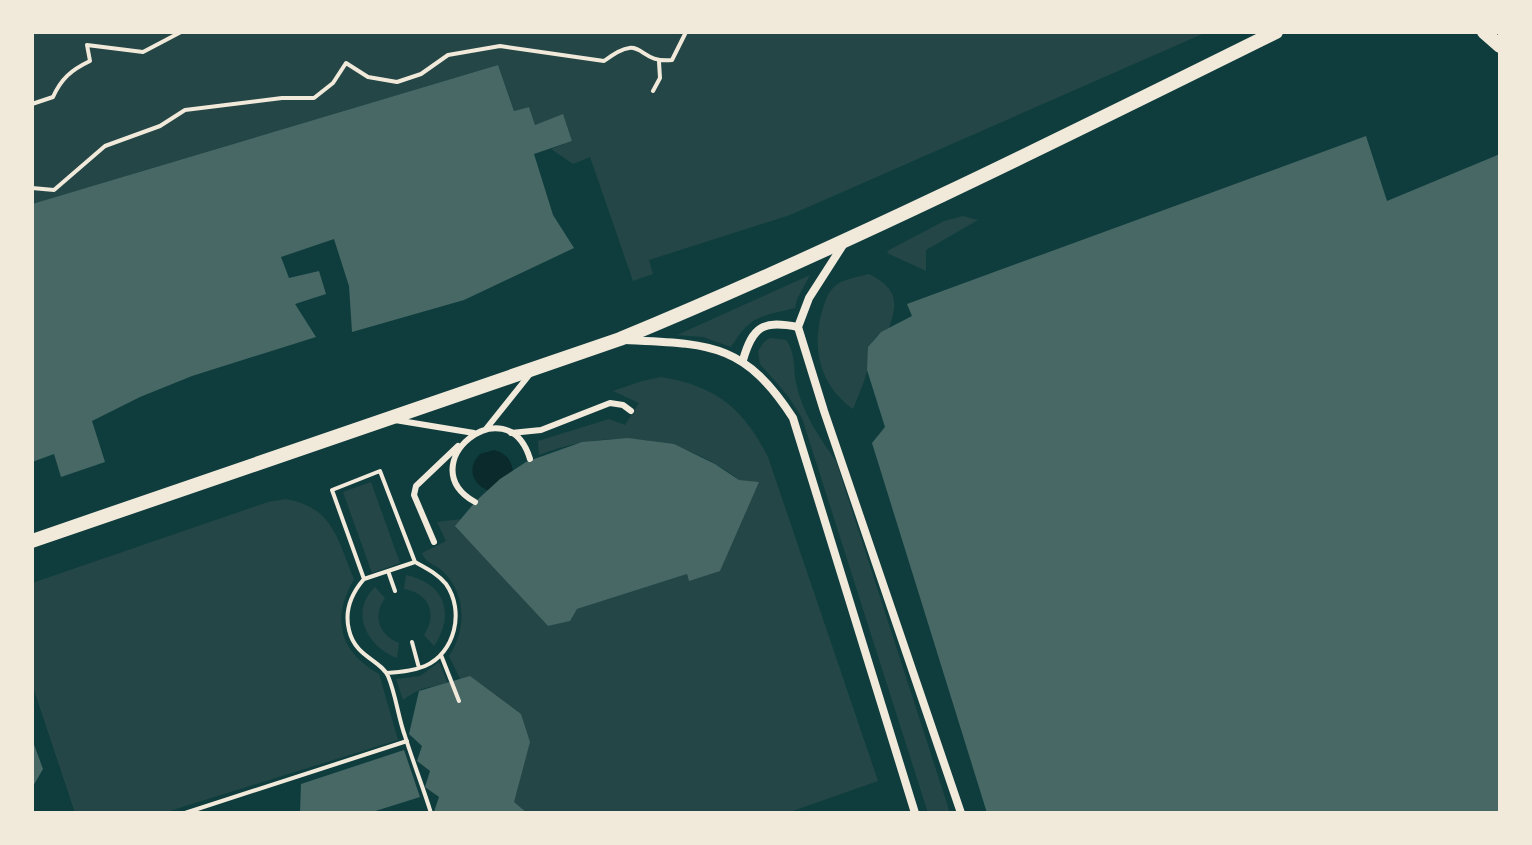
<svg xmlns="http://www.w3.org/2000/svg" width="1532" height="845" viewBox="0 0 1532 845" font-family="'Public Sans',sans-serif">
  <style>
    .green { fill: #244646 }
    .water { fill: #0a2a2b }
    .building { fill: #486865 }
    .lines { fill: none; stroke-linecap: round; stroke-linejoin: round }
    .path { stroke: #f1e9da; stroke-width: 4 }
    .service { stroke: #f1e9da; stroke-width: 6 }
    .minor { stroke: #f1e9da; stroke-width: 8 }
    .tertiary { stroke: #f1e9da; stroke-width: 14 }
  </style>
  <rect width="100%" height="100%" fill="#0f3d3e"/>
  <path class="green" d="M 32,32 L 1207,32 L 790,215 L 649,260 L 653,274 L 633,281 L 590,157 L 573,164 L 551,149 L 572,141 L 563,115 L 535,125 L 529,107 L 514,111 L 498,65 L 32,204 Z
    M 963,216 L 978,220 L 926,250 L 926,271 L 887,253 L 889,250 L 944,221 Z
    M 869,274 C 896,288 899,300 889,328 C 865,340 872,350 867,371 C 864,384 858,396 853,409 C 821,386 812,352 821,315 C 824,305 826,295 834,287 C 842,279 858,277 869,274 Z
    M 810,275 L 797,299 L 795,308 C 761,317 751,314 731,347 L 703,337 L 677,335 Z
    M 770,338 L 786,340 C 796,354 793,367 796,383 C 802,412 819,437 836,461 L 950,813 L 928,813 L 802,418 L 788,396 L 760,364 L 758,351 L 764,342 Z
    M 661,377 C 716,386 743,408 768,457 L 878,781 L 787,813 L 506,813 L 513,788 L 449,656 C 467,630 467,591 440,569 C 432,563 426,563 422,553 L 446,541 L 437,522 L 461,519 L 456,526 L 548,626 L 569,621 L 577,609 L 687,574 L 689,580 L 739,480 C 680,433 607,429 539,455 L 538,441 L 609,419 L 625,425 L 639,403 L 613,391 L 642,381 Z
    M 371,482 L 400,563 L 372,573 L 343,492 Z
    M 286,499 C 334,508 337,539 354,579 C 331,619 339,651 379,674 L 398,740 L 163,813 L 75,813 L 32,684 L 32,583 L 268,502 Z
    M 406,575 C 444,583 456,613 434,646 L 424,635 C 438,614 429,593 404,589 Z
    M 375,587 L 385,598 C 372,616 379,635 399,643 L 397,658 C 367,647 349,612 375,587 Z
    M 439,662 L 449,686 C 430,685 418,689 403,700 L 396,679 L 420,676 Z"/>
  <path class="water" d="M 494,450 C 506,453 513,461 513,474 L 489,491 C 471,484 467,467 480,454 Z"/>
  <path class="building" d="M 498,65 L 514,111 L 529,107 L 535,125 L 563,114 L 572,141 L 534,154 L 553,215 L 574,248 L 464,300 L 352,332 L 349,286 L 334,239 L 281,257 L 289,278 L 319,271 L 326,294 L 295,304 L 316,337 L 192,376 L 140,397 L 92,421 L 105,462 L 61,477 L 54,454 L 32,462 L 32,204 Z
    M 1366,136 L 1387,201 L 1500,154 L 1500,813 L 987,813 L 872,443 L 885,427 L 867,370 L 868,347 L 881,332 L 912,316 L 907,304 Z
    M 628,438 L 674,444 L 715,464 L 739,480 L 759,482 L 720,571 L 689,581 L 687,574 L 577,609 L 570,621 L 548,626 L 455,526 L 476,501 L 500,479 L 526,462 L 582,442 Z
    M 470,676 L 521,714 L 530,742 L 514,802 L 527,813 L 434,812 L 439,797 L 425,787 L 430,771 L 417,761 L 422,746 L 409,734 L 419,691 Z
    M 32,739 L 43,769 L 32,788 Z
    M 404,750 L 420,797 L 369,813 L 300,813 L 301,784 Z"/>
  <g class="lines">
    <path class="path" d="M 653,91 L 660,78 L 659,62
      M 32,104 L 53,97 C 61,79 71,70 90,61 L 87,45 L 143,52 L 181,32
      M 32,188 L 54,190 L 105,146 L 160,126 L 185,110 L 282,98 L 314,98 L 333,83 L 346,63 L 368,77 L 397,82 L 421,74 L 448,55 L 500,46 L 604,61 C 645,30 635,64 672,60 L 686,32
      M 415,562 L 380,471 L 332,490 L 364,579 C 351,594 344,610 349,630 C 355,657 381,660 388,676 C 396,695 398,717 405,736 C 413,762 423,787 431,813
      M 388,571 L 395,591
      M 364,579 L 415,562 C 426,568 438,574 446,584 C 465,611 455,653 425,666 C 413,671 400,672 387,673
      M 412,642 L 419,668
      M 441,655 L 459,701
      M 185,813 L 407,741"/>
    <path class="service" d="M 395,420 L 474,433
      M 486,429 L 530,374
      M 511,433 L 541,430 L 610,403 L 623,405 L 631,411
      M 475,502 C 409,465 507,384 530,459
      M 434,542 L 414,495 L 416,486 L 458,446"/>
    <path class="minor" d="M 843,245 L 809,298 L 798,327 L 824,411 L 961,813
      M 625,340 C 709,344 744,342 793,418 L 915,813
      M 743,360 C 753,326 763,320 798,327"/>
    <path class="tertiary" d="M 1484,32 L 1500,46
      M 32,541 L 620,339 C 843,247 1060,139 1276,32"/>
  </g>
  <rect width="1532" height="845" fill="none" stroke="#f1e9da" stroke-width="68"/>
</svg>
